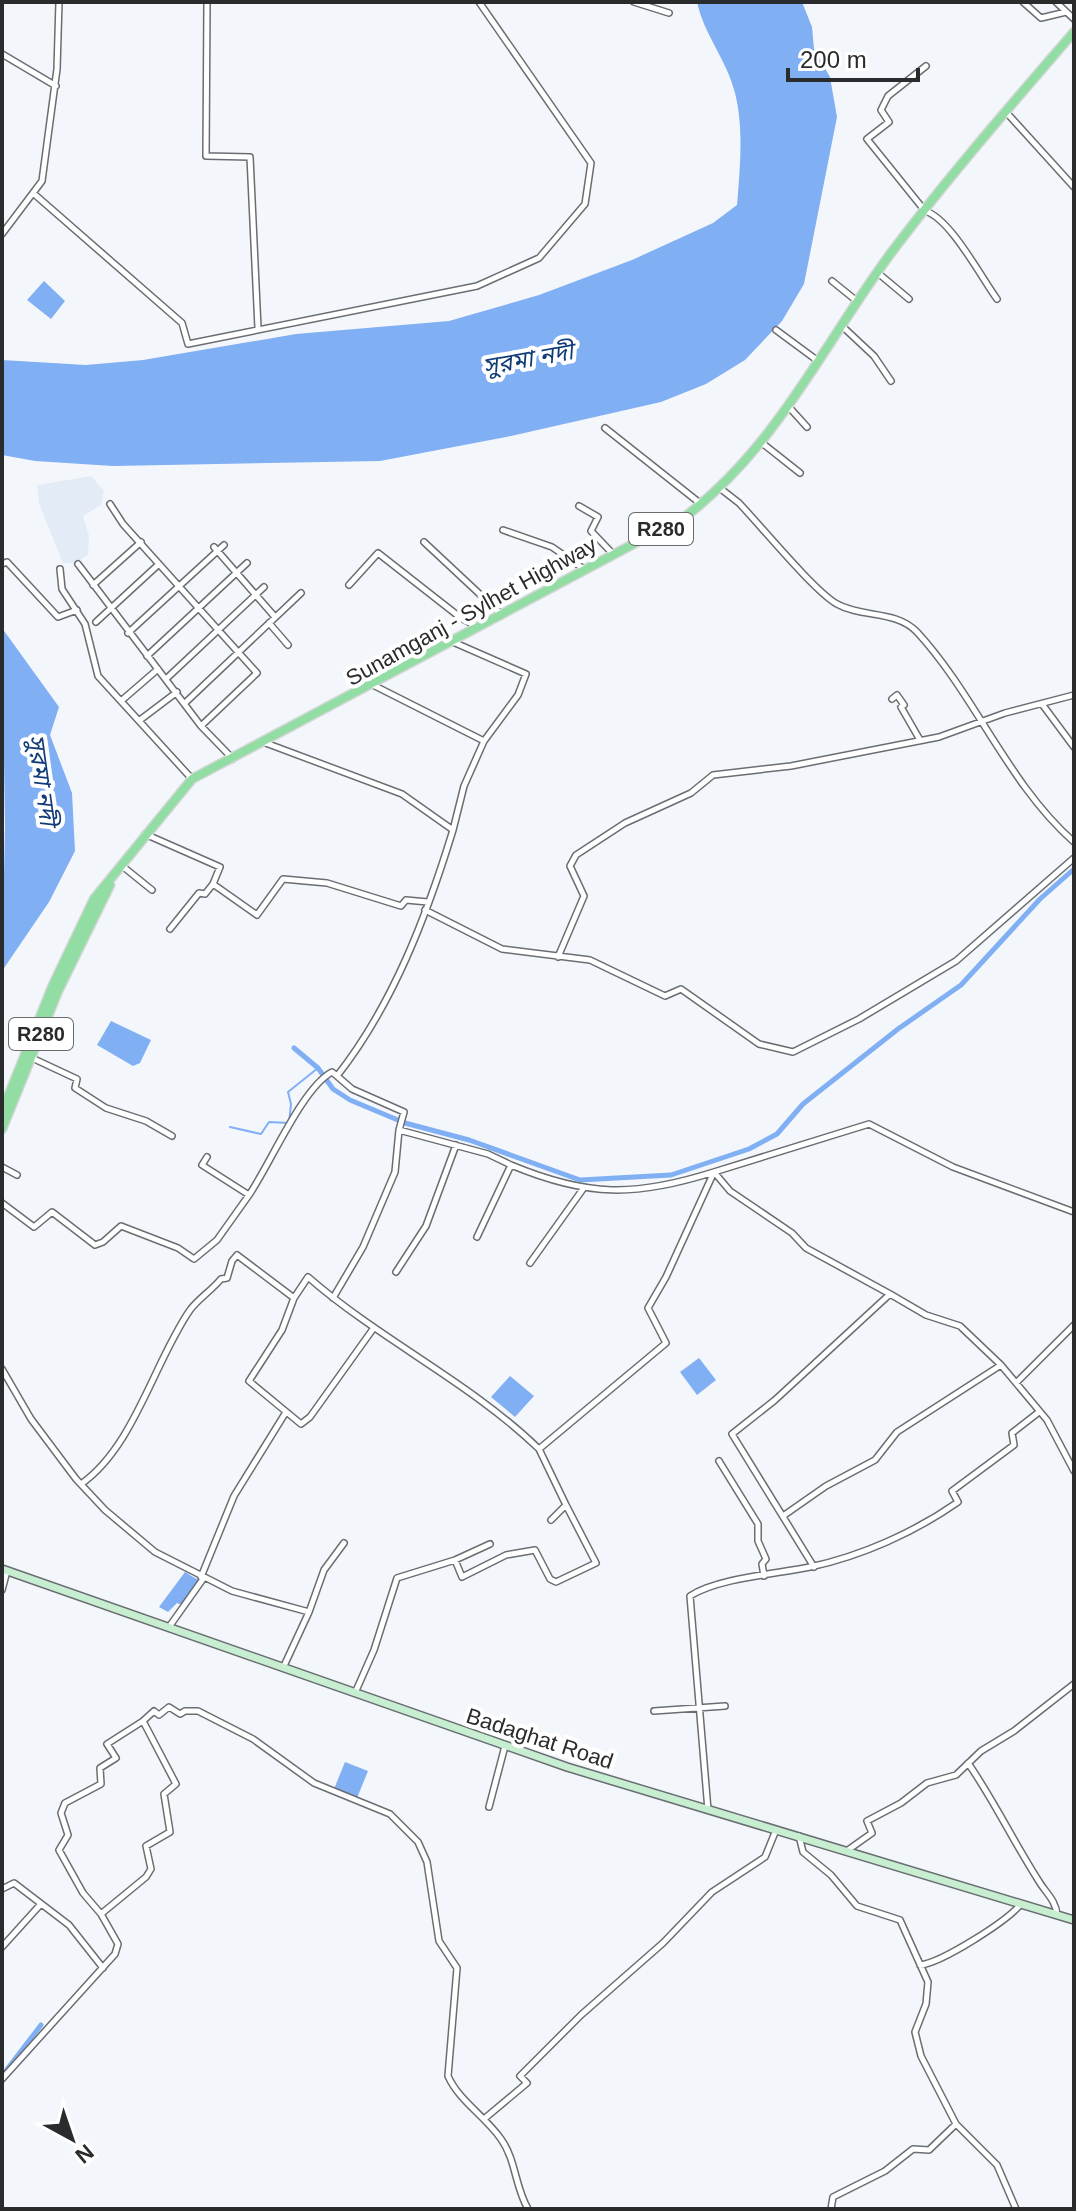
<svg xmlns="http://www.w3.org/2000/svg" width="1076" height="2211" viewBox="0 0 1076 2211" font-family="Arial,'Noto Sans Bengali',sans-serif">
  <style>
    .built { fill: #e3ecf6 }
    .water { fill: #81aff4 }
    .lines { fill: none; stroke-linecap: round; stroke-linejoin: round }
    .stream { stroke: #81aff4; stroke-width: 2 }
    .canal { stroke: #81aff4; stroke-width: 5 }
    .minor-casing { stroke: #6a6d71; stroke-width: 8 }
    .secondary-casing { stroke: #6a6d71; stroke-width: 10 }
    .primary-casing { stroke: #d4d5d5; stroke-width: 11 }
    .minor { stroke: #fff; stroke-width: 5 }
    .secondary { stroke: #c8eed1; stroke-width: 7 }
    .primary { stroke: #91dda3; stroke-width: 8 }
    .labels { text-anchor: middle; stroke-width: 8; stroke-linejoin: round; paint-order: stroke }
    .shield { fill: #fff; stroke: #6a6b6c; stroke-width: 2 }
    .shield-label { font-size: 20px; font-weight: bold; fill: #2a2b2d }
    .street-label { font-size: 22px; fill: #2a2b2d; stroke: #fff }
    .water-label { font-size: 24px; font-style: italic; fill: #103b77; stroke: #fff }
  </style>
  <rect width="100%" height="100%" fill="#f3f7fb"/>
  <path class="built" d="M 91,476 L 104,491 L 101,505 L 83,516 L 89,536 L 88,555 L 76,563 L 63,563 L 39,504 L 37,485 Z"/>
  <path class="water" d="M 697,2 L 802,2 L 812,27 L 814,49 L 830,77 L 837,117 L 804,284 L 782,321 L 745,360 L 706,384 L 661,402 L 511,436 L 380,461 L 113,466 L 35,461 L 2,455 L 2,360 L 86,365 L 143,360 L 296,334 L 449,321 L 539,295 L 632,260 L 713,223 L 737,205 C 740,168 744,129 735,93 C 727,60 704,35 697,2 Z
    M 44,281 L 65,301 L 51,319 L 27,300 Z
    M 2,628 L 59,707 L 50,735 L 72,793 L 75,851 L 49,902 L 2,971 L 5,826 Z
    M 111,1021 L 151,1040 L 140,1063 L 133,1066 L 97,1045 Z
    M 699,1358 L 716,1380 L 697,1395 L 680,1372 Z
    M 510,1376 L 534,1396 L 515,1417 L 491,1397 Z
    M 185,1572 L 200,1581 L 182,1605 L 177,1603 L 168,1612 L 159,1607 Z
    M 345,1762 L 368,1771 L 357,1798 L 334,1789 Z"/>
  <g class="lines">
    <path class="stream" d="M 230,1127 L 261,1134 L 269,1122 L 289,1123 L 291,1104 L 288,1092 L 318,1068"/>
    <path class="canal" d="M 294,1048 L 318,1068 L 333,1089 L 350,1100 L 405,1123 L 469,1140 L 580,1180 L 671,1175 L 749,1149 L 777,1134 L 803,1104 L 898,1029 L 961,985 L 1040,899 L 1074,869
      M 2,2076 L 41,2025"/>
    <g class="minor-casing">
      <path id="minor" d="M 207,2 L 206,156 L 250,157 L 258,328
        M 634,2 L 669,13
        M 1023,2 L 1041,18 L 1066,12
        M 1056,2 L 1074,19
        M 2,54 L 56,86
        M 926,66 L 888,96 L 881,110 L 889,122 L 867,139 L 925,211 C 950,218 981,277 997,299
        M 1006,112 L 1074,187
        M 33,193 L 182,323 L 188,344 L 477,286 L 539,258 L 585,204 L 591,163 L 479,2
        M 2,234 L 42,181 L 57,69 L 59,2
        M 878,273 L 909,299
        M 832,281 L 858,302
        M 842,326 L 874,356 L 891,381
        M 776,330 L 818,361
        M 788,406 L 807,427
        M 605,428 L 701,504
        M 762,443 L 800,473
        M 721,489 L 739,503 C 761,526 814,591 837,604 C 862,618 896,610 917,632 C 976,696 1008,784 1074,842
        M 110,504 L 123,524 L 257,673 L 201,726
        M 579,506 L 598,517 L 591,531 L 613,554
        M 503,530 L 552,547 L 584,569
        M 424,542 L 501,614
        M 214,547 L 275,617
        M 2,564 L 7,562 L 58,617 L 77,610
        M 78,564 L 201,726 L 233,759
        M 60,569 L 62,589 L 85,624 L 98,676 L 192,779
        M 93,585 L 141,542
        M 349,585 L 378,553 L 461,618 L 478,627
        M 96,622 L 159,564
        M 269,623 L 288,645
        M 128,633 L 224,545
        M 453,642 L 526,674 L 518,695 L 484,741
        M 147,656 L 247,563
        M 166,679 L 264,587
        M 373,685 L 484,741 L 464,786 L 453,830
        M 892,699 L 897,695 L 904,705 L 901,707 L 920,740
        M 121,701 L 158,669
        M 185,703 L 301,593
        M 1042,704 L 1074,747
        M 140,720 L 177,692
        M 263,742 L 402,794 L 453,830 C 427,915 393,1005 337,1076 L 352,1089 L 404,1112 L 399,1130 L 488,1154 L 511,1165 L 477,1237
        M 145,834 L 220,867 L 213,884 L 257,915 L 283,879 L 327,883 L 401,906 L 406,900 L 428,902
        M 121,865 L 152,890
        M 425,910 L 502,949 L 590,960 L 665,996 L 681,989 L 759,1044 L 793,1052 L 859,1019 L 956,961 L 1074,858
        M 170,929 L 199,893 L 205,894 L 213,884
        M 558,957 L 584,896 L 570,866 L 576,855 L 625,823 L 691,793 L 713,775 L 791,766 L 939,737 L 1005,713 L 1074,695
        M 32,1058 L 77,1079 L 75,1088 L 106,1108 L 146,1121 L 172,1136
        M 207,1157 L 202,1165 L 249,1195 C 271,1163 302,1088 332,1072 L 337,1076
        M 511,1165 C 588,1197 635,1197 714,1172 L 666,1277 L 648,1308 L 666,1343 L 539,1449 L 566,1505 L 551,1520
        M 2,1167 L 17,1175
        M 2,1203 L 34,1227 L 52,1212 L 95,1245 L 103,1242 L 121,1226 L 178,1248 L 194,1259 L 217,1240 L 249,1195
        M 530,1263 L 583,1189
        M 396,1272 L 426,1226 L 456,1145
        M 890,1294 L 806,1248 L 792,1233 L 730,1191 L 714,1172 L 869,1124 L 953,1167 L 1074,1212
        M 294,1298 L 282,1330 L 249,1381 L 301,1424 L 310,1417 L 373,1329
        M 333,1298 L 363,1247 L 395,1172 L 399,1130
        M 2,1369 L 31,1419 L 76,1479 L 105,1510 L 155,1552 L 232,1591 L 309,1612 L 283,1668
        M 1016,1383 L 1074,1325
        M 719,1461 L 758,1524 L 758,1541 L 766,1559 L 762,1564 L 764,1576
        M 81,1484 C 134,1447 154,1362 190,1310 C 198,1299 211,1291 221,1279 L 227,1278 L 232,1261 L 237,1255 L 294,1298 L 308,1277 C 380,1340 470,1382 539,1449
        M 783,1516 L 826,1486 L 875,1460 L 897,1432 L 1001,1365
        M 455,1560 L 462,1577 L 506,1555 L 535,1550 L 550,1579 L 556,1582 L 596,1563 L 566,1505
        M 814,1567 L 732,1434 L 775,1400 L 890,1294 L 926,1315 L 960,1326 L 1001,1365 L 1047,1420 L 1074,1471
        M 201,1577 L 234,1496 L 286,1412
        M 2,1590 L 7,1571
        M 309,1612 L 324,1570 L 344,1543
        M 169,1627 L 203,1579
        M 355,1693 L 374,1650 L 397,1578 L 455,1560 L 490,1544
        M 654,1711 L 725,1706
        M 143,1721 L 154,1711 L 159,1715 L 169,1707 L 180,1714 L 185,1711 L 198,1711 L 253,1739 L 314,1783 L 390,1814 L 418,1842 L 427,1862 L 439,1941 L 457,1968 L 448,2076 C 459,2101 485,2116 501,2139 C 516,2160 515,2187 528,2209
        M 968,1763 C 995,1802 1014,1843 1040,1883 C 1047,1894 1056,1901 1057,1915
        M 489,1807 L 505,1746
        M 708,1810 L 690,1596 C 718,1578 776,1574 810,1567 C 862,1556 915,1532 958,1502 L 952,1491 L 1014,1445 L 1012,1433 L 1039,1412
        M 799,1836 L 803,1852 L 831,1875 L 857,1906 L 900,1920 L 928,1982 L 926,2004 L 915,2032 L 921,2056 L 956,2124 L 997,2165 L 1016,2209
        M 848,1850 L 872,1833 L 867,1821 L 901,1803 L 927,1783 L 956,1775 L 981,1751 L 1014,1731 L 1074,1684
        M 2,1889 L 14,1883 L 69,1925 L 103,1968
        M 2,1947 L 40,1905
        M 920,1965 C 941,1963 1006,1922 1021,1904
        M 2,2079 L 115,1954 L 118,1944 L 101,1914 L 146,1877 L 151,1869 L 146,1846 L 170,1832 L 164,1794 L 176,1784 L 143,1721 L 107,1744 L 116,1758 L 100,1768 L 101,1784 L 65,1803 L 61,1813 L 68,1835 L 59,1850 L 83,1893 L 101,1914
        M 484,2119 L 527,2083 L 520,2076 L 581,2015 L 663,1943 L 712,1892 L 765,1857 L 776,1830
        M 831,2209 L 833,2197 L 885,2171 L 913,2149 L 929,2150 L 956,2124"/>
    </g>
    <g class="secondary-casing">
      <path id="secondary" d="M 2,1569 L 567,1767 L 1074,1920"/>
    </g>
    <g class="primary-casing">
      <path id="primary" d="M 2,1112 L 53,985 L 94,899 L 192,779 L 686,516 C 778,445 823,345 891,253 C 948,177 1012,104 1074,32
        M 2,1129 L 58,991 L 110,885"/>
    </g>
    <use href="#minor" class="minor"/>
    <use href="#secondary" class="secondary"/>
    <use href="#primary" class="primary"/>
  </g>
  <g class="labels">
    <g class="shield">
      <rect x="629" y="513" width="64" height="32" rx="6"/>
      <rect x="9" y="1018" width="64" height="32" rx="6"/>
    </g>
    <g class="shield-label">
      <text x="661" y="536">R280</text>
      <text x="41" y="1041">R280</text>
    </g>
    <g class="street-label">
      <text transform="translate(471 611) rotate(-29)" y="8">Sunamganj - Sylhet Highway</text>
      <text transform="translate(540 1738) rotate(18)" y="8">Badaghat Road</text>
    </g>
    <g class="water-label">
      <text transform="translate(528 359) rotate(-10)" y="8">সুরমা নদী</text>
      <text transform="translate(42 780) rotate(82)" y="8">সুরমা নদী</text>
    </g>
  </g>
  <rect width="1076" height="2211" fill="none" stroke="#2a2b2d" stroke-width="8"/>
  <g transform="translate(72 2139) rotate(140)" stroke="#ffffff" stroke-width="6" paint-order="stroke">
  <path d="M0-6L14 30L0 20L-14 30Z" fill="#2a2b2d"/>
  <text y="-12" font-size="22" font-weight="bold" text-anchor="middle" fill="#2a2b2d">N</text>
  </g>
  <path d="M788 68v12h130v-12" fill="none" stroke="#2a2b2d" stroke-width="4"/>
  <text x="800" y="68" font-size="24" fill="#2a2b2d" stroke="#ffffff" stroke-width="6" paint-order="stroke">200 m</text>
</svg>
